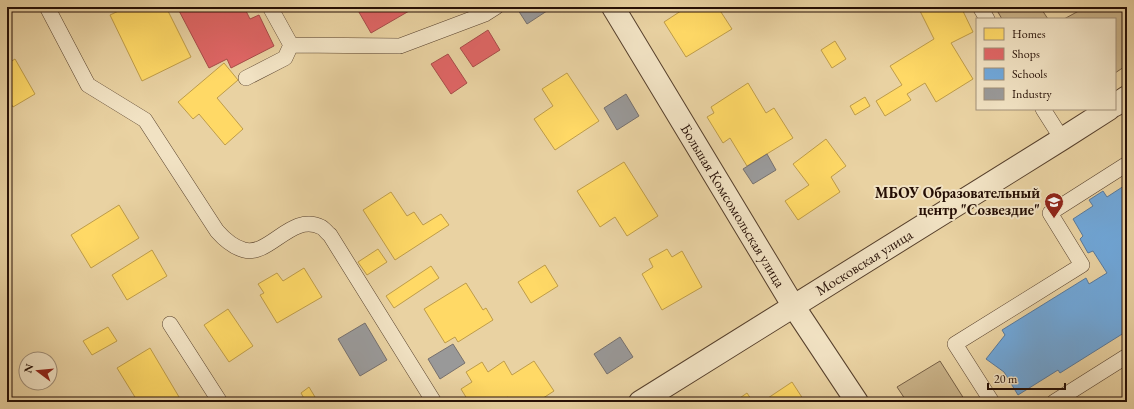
<svg xmlns="http://www.w3.org/2000/svg" width="1134" height="409" viewBox="0 0 1134 409" font-family="'EB Garamond',serif">
  <style>
    .green { fill: #c8b187; stroke: #776046 }
    .homes { fill: #ffd966; stroke: #be9c49 }
    .shops { fill: #e06666; stroke: #a84c49 }
    .schools { fill: #6fa8dc; stroke: #597a9c }
    .industry { fill: #999; stroke: #76706d }
    .lines { fill: none; stroke-linecap: round; stroke-linejoin: round }
    .lane-casing { stroke: #57402c; stroke-width: 16 }
    .street-casing { stroke: #57402c; stroke-width: 24 }
    .lane { stroke: #f1e2c3; stroke-width: 15 }
    .street { stroke: #f1e2c3; stroke-width: 22 }
    .labels { text-anchor: middle; stroke-width: 4; stroke-linejoin: round; paint-order: stroke }
    .poi-label { font-size: 15px; font-weight: bold; fill: #260f05; stroke: #f1e2c3; text-anchor: end }
    .street-label { font-size: 15px; fill: #260f05; stroke: #f1e2c3 }
  </style>
  <rect width="100%" height="100%" fill="#e9d2a2"/>
  <filter id="stains"><feTurbulence type="fractalNoise" baseFrequency=".005" numOctaves="4"/><feColorMatrix values="0 0 0 0 .2 0 0 0 0 .09 0 0 0 0 .02 0 0 0 .5 -.17"/></filter>
  <radialGradient id="worn" r=".72"><stop offset=".6" stop-color="#630" stop-opacity="0"/><stop offset="1" stop-color="#630" stop-opacity=".3"/></radialGradient>
  <path class="green" d="M 995,7 L 1040,7 L 1048,19 L 1002,19 Z
    M 1086,7 L 1127,7 L 1127,65 L 1115,73 L 1115,19 L 1064,19 Z
    M 940,361 L 966,402 L 907,402 L 897,387 Z"/>
  <path class="homes" d="M 127,7 L 166,7 L 191,57 L 142,81 L 110,15 Z
    M 687,7 L 722,7 L 719,9 L 732,29 L 686,57 L 664,22 Z
    M 929,7 L 961,7 L 973,32 L 951,43 L 973,79 L 936,102 L 925,83 L 907,94 L 911,100 L 885,116 L 876,101 L 902,85 L 890,66 L 934,39 L 920,11 Z
    M 835,41 L 846,59 L 832,68 L 821,50 Z
    M 15,59 L 35,94 L 13,107 L 7,97 L 7,64 Z
    M 224,63 L 238,80 L 217,98 L 243,129 L 225,145 L 199,114 L 193,119 L 178,102 Z
    M 567,73 L 599,121 L 555,150 L 534,119 L 553,106 L 542,89 Z
    M 748,83 L 766,113 L 774,108 L 793,138 L 747,166 L 730,138 L 723,143 L 707,117 L 714,113 L 711,107 Z
    M 865,97 L 870,106 L 855,115 L 850,106 Z
    M 826,139 L 846,166 L 831,177 L 840,192 L 798,220 L 785,201 L 809,185 L 793,164 Z
    M 624,162 L 658,216 L 627,236 L 615,217 L 600,227 L 577,191 Z
    M 391,192 L 407,216 L 414,212 L 423,225 L 441,214 L 449,225 L 395,260 L 363,210 Z
    M 119,205 L 139,238 L 91,268 L 71,235 Z
    M 378,249 L 387,262 L 367,275 L 358,262 Z
    M 667,249 L 672,257 L 682,251 L 702,287 L 662,310 L 642,274 L 653,267 L 649,259 Z
    M 152,250 L 167,276 L 127,300 L 112,275 Z
    M 545,265 L 558,286 L 531,303 L 518,282 Z
    M 431,266 L 439,278 L 394,308 L 386,296 Z
    M 304,268 L 322,297 L 277,323 L 260,295 L 264,293 L 258,284 L 277,273 L 283,281 Z
    M 466,283 L 483,310 L 486,308 L 493,320 L 458,342 L 455,337 L 445,343 L 424,309 Z
    M 228,309 L 253,346 L 229,362 L 204,325 Z
    M 108,327 L 117,341 L 92,355 L 83,341 Z
    M 150,348 L 182,402 L 138,402 L 117,368 Z
    M 504,361 L 512,375 L 534,361 L 554,391 L 537,402 L 511,402 L 508,397 L 500,402 L 469,402 L 461,389 L 472,382 L 466,372 L 482,362 L 488,372 Z
    M 792,382 L 805,402 L 762,402 Z
    M 309,387 L 318,402 L 306,402 L 301,393 Z
    M 747,393 L 753,402 L 734,402 Z"/>
  <path class="shops" d="M 177,7 L 244,7 L 250,19 L 259,15 L 274,46 L 231,68 L 227,59 L 209,68 Z
    M 356,7 L 416,7 L 371,33 Z
    M 488,30 L 500,50 L 473,67 L 460,48 Z
    M 448,54 L 467,83 L 451,94 L 431,64 Z"/>
  <path class="schools" d="M 1127,184 L 1127,331 L 1060,373 L 1058,370 L 1018,395 L 1004,372 L 986,359 L 1005,335 L 1002,330 L 1086,278 L 1089,284 L 1107,273 L 1093,251 L 1088,253 L 1080,239 L 1083,236 L 1073,219 L 1093,206 L 1089,200 L 1103,191 L 1107,197 Z"/>
  <path class="industry" d="M 523,7 L 553,7 L 527,24 L 518,10 Z
    M 626,94 L 639,116 L 617,130 L 604,108 Z
    M 767,154 L 776,170 L 753,184 L 743,169 Z
    M 365,323 L 387,360 L 360,376 L 338,339 Z
    M 620,337 L 633,357 L 607,374 L 594,354 Z
    M 453,344 L 465,363 L 440,379 L 428,359 Z"/>
  <g class="lines">
    <g class="lane-casing">
      <path id="lane" d="M 47,7 L 88,85 L 145,120 L 217,231 C 224,239 233,247 244,250 C 269,257 292,212 321,227 C 324,228 327,233 330,235 L 434,402
        M 980,7 L 987,19
        M 291,45 L 400,46 L 485,14 L 496,7
        M 246,78 L 285,58 L 291,45 L 270,7
        M 1043,109 L 1062,139
        M 170,324 L 220,402
        M 992,402 L 955,344 L 1082,265 L 1050,213 L 1127,164
        M 1054,402 L 1127,356"/>
    </g>
    <g class="street-casing">
      <g id="street">
        <path id="s1" d="M 613,7 L 794,307 L 857,402"/>
        <path d="M 1115,105 L 1127,97"/>
        <path id="s2" d="M 640,402 L 1062,139 L 1109,109"/>
      </g>
    </g>
    <use href="#lane" class="lane"/>
    <use href="#street" class="street"/>
  </g>
  <defs>
    <g id="school-pin" transform="scale(1)"><path d="M0 17L-7.5 6A9.5 9.5 0 1 1 7.5 6Z" fill="#8f2418" stroke="#f1e2c3"/><path d="M0-5L7-2L0 1L-7-2ZM-4 1L0 2.5L4 1V4Q0 6-4 4Z" fill="#fff"/></g>
  </defs>
  <g fill-rule="evenodd">
    <use href="#school-pin" x="1054" y="202"/>
  </g>
  <g class="labels">
    <g class="poi-label">
      <text x="1040" y="198">МБОУ Образовательный<tspan x="1040" dy="17">центр "Созвездие"</tspan></text>
    </g>
    <g class="street-label">
      <text dy="5" stroke="none"><textPath href="#s1" startOffset="232">Большая Комсомольская улица</textPath></text>
      <text dy="5" stroke="none"><textPath href="#s2" startOffset="264">Московская улица</textPath></text>
    </g>
  </g>
  <rect width="1134" height="409" fill="none" stroke="#e9d2a2" stroke-width="24"/>
  <rect x="8" y="8" width="1118" height="393" fill="none" stroke="#260f05" stroke-width="2"/>
  <rect x="12" y="12" width="1110" height="385" fill="none" stroke="#260f05"/>
  <rect x="976" y="18" width="140" height="92" fill="#f1e2c3" stroke="#a08e77"/>
  <rect x="984" y="28" width="20" height="12" fill="#ffd966" stroke="#a08e77"/>
  <text x="1012" y="38" font-size="12" fill="#260f05">Homes</text>
  <rect x="984" y="48" width="20" height="12" fill="#e06666" stroke="#a08e77"/>
  <text x="1012" y="58" font-size="12" fill="#260f05">Shops</text>
  <rect x="984" y="68" width="20" height="12" fill="#6fa8dc" stroke="#a08e77"/>
  <text x="1012" y="78" font-size="12" fill="#260f05">Schools</text>
  <rect x="984" y="88" width="20" height="12" fill="#999999" stroke="#a08e77"/>
  <text x="1012" y="98" font-size="12" fill="#260f05">Industry</text>
  <g transform="translate(38 371) rotate(286)"><circle r="19" fill="#f1e2c3" stroke="#a08e77"/>
  <path d="M0-3L7 15L0 10L-7 15Z" fill="#8f2418"/>
  <text y="-6" font-size="11" font-weight="bold" text-anchor="middle" fill="#260f05">N</text>
  </g>
  <path d="M988 383v6h77v-6" fill="none" stroke="#260f05" stroke-width="2"/>
  <text x="994" y="383" font-size="12" fill="#260f05" stroke="#f1e2c3" stroke-width="3" paint-order="stroke">20 m</text>
  <rect width="100%" height="100%" filter="url(#stains)"/>
  <rect width="100%" height="100%" fill="url(#worn)"/>
</svg>
